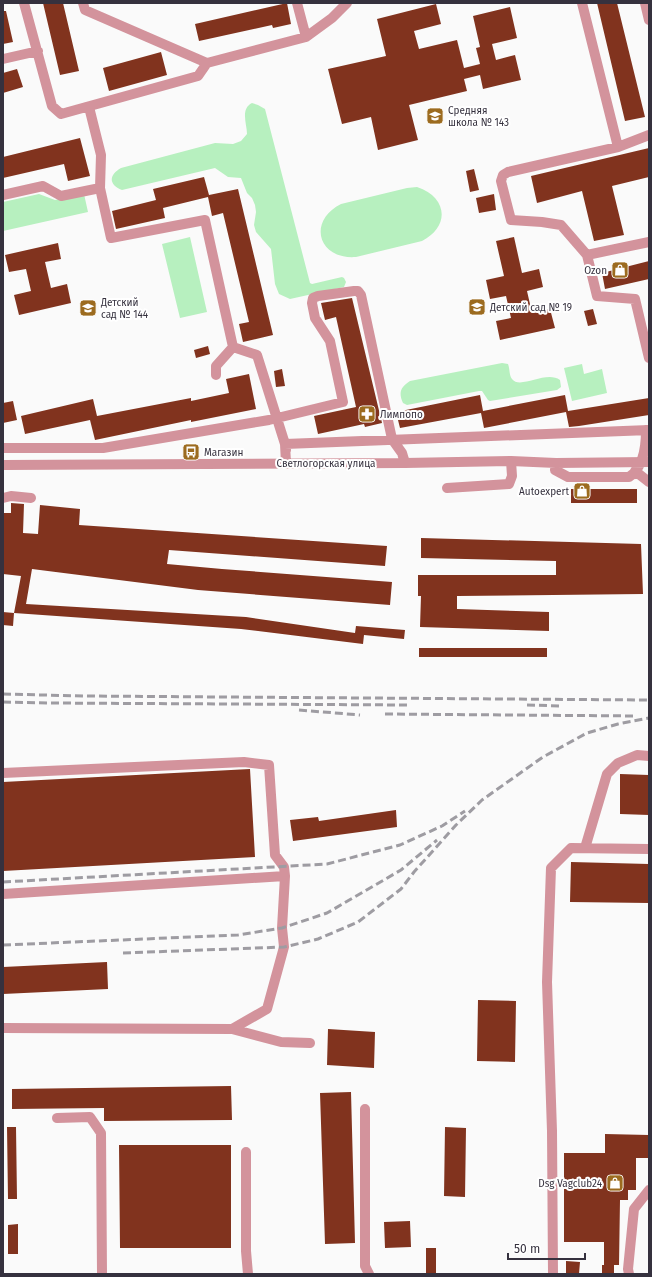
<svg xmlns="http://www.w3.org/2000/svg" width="652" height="1277" viewBox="0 0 652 1277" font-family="'Fira Sans',sans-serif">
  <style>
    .green { fill: #b7f0bf }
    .building { fill: #81331e }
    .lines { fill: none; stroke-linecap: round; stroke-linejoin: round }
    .minor { stroke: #d3939c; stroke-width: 10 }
    .rail { stroke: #9e9ca2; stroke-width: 3; stroke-dasharray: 8 4; stroke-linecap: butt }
    .labels { text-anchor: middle; stroke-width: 4; stroke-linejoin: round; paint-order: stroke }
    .poi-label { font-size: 10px; fill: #35313e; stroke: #fff; text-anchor: start }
    .street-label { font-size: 10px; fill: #35313e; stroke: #fff }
  </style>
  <rect width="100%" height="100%" fill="#fafafa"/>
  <path class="green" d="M 252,103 L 258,105 L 265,109 L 310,283 L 312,284 L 342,277 L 344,278 L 346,282 L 344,287 L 290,299 L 279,294 L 275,284 L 271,249 L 256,232 L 254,225 L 256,212 L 255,205 L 252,198 L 247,193 L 241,178 L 228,177 L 215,168 L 122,190 C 108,184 109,175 121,168 L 215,143 L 233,144 L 241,141 L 247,134 C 247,124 240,109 252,103 Z
    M 417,187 C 448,197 450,227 422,241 L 356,257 C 318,260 307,221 341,204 L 407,188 Z
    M 39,194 L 55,200 L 84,194 L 88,212 L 3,231 L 3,202 Z
    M 190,237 L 207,312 L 180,318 L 162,244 Z
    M 502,363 L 508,364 C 510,369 509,375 512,379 C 520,390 546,370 560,380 L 561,387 L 557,390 L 490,401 L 488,400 L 482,391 L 479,391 L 407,405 L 403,403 C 398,392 401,387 410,381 Z
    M 582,364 L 584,374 L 602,369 L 607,393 L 572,401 L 564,368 Z"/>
  <path class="building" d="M 43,3 L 63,3 L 79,71 L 60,75 Z
    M 287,3 L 291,24 L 273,28 L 272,25 L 199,41 L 195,24 Z
    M 597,3 L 617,3 L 645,117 L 625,121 Z
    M 436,4 L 441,24 L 414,31 L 419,49 L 457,40 L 464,68 L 480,64 L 476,48 L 480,47 L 473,16 L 510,7 L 517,38 L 492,44 L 496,60 L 515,55 L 521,80 L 483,89 L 480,75 L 464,79 L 467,91 L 409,105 L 418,140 L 378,150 L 371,117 L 342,124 L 328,69 L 386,56 L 377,19 Z
    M 3,11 L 6,11 L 13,42 L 3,44 Z
    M 161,52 L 167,75 L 109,91 L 103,68 Z
    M 17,69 L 23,87 L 3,93 L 3,73 Z
    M 80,138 L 90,176 L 68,181 L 64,164 L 3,178 L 3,157 Z
    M 649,148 L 649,177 L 612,186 L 624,235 L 594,241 L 582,191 L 537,203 L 531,176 Z
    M 474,169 L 479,190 L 470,192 L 466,171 Z
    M 204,177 L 209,195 L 238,189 L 273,335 L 243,342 L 239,324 L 249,322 L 223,213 L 212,216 L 208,197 L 163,208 L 165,218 L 116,229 L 112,211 L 156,200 L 153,189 Z
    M 494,194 L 496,210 L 479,213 L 476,198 Z
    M 514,237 L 522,273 L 539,269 L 543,287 L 527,291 L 532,313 L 550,309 L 555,328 L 500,340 L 496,321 L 511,318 L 506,296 L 490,299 L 486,280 L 504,276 L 496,241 Z
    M 58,243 L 61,259 L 45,262 L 51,288 L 67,284 L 71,303 L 19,315 L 14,295 L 31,291 L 26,269 L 9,272 L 5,255 Z
    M 649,261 L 649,279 L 605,289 L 602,273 Z
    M 352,298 L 382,423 L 365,427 L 364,424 L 318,434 L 314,416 L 356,407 L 336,317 L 325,320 L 321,303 Z
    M 593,309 L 597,324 L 588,326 L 584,311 Z
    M 208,346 L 210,354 L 196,358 L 194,350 Z
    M 282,369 L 285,386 L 276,387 L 274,371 Z
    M 249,374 L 256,409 L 191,422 L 191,420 L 95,440 L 90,420 L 25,434 L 21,416 L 93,399 L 97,416 L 191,398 L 191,401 L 229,393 L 226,379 Z
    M 480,395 L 483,411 L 565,395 L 568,411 L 649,398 L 649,415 L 579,426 L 569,427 L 566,412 L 484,428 L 481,413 L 400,428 L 396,412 Z
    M 13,401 L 17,420 L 3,423 L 3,403 Z
    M 571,489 L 637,489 L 637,503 L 571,503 Z
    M 11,503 L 24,504 L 23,533 L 38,534 L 40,505 L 80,509 L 79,525 L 387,546 L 385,566 L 169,550 L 167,564 L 222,569 L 392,582 L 390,605 L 198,590 L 32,569 L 26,604 L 246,617 L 355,633 L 356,626 L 405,630 L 404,639 L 364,635 L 363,644 L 241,629 L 14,613 L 21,576 L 3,574 L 3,513 L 11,513 Z
    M 421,538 L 641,544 L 643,594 L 457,596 L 457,609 L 549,612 L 549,631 L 420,627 L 421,596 L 418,596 L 418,575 L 556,575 L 556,561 L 421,558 Z
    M 3,612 L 14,613 L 13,626 L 3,625 Z
    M 419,648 L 547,648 L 547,657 L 419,657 Z
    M 250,769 L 255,857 L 3,871 L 3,782 Z
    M 620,774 L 649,775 L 649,815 L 620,814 Z
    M 396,810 L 397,827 L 293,841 L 290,820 L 318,817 L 319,821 Z
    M 571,862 L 649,864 L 649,903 L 570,902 Z
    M 107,962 L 108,989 L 3,994 L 3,967 Z
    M 478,1000 L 516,1001 L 515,1062 L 477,1061 Z
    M 328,1029 L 375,1032 L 374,1068 L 327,1065 Z
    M 231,1086 L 232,1120 L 104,1121 L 104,1108 L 12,1109 L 12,1089 Z
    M 351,1092 L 355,1243 L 325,1244 L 320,1093 Z
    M 7,1127 L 16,1127 L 17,1199 L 8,1199 Z
    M 445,1127 L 466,1128 L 465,1197 L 444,1196 Z
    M 605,1134 L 649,1135 L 649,1158 L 636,1158 L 636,1190 L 628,1190 L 628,1200 L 620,1200 L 619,1265 L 614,1265 L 614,1274 L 602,1274 L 602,1265 L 604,1265 L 604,1242 L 564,1242 L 564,1153 L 605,1153 Z
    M 119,1145 L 231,1145 L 231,1248 L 120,1248 Z
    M 410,1221 L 411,1247 L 385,1248 L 384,1222 Z
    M 18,1224 L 18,1254 L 8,1254 L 8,1225 Z
    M 426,1248 L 436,1248 L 436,1274 L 426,1274 Z
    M 566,1261 L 580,1262 L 579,1274 L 566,1274 Z"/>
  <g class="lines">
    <path class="minor" d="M 24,3 L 52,106 L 61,114 L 198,76 L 207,63
      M 83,3 L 85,10 L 207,63 L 306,37 L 332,18 L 347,3
      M 297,3 L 306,37
      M 582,3 L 618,147
      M 645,3 L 649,20
      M 3,59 L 38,51
      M 89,107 L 101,155 L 100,188 L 111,238 L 205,220 L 233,347 L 257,355 L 285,444 L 286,463
      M 3,195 L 43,186 L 61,196 L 100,188
      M 649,242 L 587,255 L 597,296 L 635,299 L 649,358
      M 587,255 L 561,225 L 542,222 L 511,220 L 501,181 L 503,175 L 508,172 L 618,147 L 649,135
      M 216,375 L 216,366 L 233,347
      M 3,448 L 103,448 L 269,420 L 343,402 L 330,341 L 315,318 L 312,303 L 313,298 L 318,296 L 354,291 L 358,291 L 361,295 L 392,439 L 402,453 L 405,463
      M 286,450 L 285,444 L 649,430
      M 556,463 L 555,470 L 568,477 L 629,477 C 643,468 646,446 646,430
      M 3,465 L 405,463 L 511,461 L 556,463 L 649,462
      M 635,471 L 649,482
      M 447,488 L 509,484 L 512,476 L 511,461
      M 3,498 L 11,496 L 31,498
      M 3,773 L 244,762 L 269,765 L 275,855 L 284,867 L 285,876 L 282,928 L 284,947 L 267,1009 L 232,1029 L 281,1042 L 310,1043
      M 585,848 L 607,774 L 618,763 L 637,755 L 649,756
      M 3,894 L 285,876
      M 3,1028 L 232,1029
      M 365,1109 L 365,1266 L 369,1274
      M 57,1118 L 90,1117 L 101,1133 L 102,1274
      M 246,1152 L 246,1251 L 248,1274
      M 553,1274 L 552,1131 L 547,982 L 551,868 L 571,848 L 649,849
      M 629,1274 L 628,1269 L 634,1209 L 649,1190"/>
    <path class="rail" d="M 3,694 L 83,696 L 649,700
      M 3,702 L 52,703 L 409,705
      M 527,705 L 561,706
      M 299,710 L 360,715
      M 385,714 L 637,716
      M 3,882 L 327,864 L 400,845 L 442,826 L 465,811
      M 3,945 L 238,935 L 282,928 L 327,913 L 401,870 L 437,840
      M 123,953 L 284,947 L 318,939 L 358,922 L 401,889 L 414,872 L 456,825 L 482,800 L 543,757 L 587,733 L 618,724 L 649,718"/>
  </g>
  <defs>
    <g id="school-square" transform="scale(0.9)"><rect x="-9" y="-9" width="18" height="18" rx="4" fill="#9c6b1f" stroke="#fff"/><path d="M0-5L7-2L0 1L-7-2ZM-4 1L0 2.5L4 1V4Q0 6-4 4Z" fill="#fff"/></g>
    <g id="shop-square" transform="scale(0.9)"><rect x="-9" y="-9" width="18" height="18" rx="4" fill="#9c6b1f" stroke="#fff"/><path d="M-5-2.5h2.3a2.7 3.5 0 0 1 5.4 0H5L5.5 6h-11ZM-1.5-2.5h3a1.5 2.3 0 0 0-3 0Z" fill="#fff"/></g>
    <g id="pharmacy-square" transform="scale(0.9)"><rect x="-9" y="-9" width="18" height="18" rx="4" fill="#9c6b1f" stroke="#fff"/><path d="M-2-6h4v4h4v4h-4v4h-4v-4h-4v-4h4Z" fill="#fff"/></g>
    <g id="bus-square" transform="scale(0.9)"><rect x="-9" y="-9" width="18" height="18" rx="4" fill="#9c6b1f" stroke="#fff"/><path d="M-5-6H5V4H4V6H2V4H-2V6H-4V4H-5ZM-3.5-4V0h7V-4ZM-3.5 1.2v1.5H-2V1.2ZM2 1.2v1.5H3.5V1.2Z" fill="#fff"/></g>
  </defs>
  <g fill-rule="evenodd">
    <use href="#school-square" x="435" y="116"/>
    <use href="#shop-square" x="620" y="270"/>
    <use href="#school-square" x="477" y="307"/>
    <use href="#school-square" x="88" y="308"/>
    <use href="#pharmacy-square" x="367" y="414"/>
    <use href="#bus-square" x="191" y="452"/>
    <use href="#shop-square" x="582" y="491"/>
    <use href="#shop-square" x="615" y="1183"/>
  </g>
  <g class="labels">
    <g class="poi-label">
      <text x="448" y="114">Средняя<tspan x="448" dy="12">школа № 143</tspan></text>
      <text x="607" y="274" text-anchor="end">Ozon</text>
      <text x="101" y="306">Детский<tspan x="101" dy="12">сад № 144</tspan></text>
      <text x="490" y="311">Детский сад № 19</text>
      <text x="380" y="418">Лимпопо</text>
      <text x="204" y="456">Магазин</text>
      <text x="569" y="495" text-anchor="end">Autoexpert</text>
      <text x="602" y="1187" text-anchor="end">Dsg Vagclub24</text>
    </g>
    <g class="street-label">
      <text x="326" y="467">Светлогорская улица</text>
    </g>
  </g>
  <rect width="652" height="1277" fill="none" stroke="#35313e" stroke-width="8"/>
  <path d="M508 1253v6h77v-6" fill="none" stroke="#35313e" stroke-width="2"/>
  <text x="514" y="1253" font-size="12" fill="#35313e" stroke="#ffffff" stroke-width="3" paint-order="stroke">50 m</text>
</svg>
